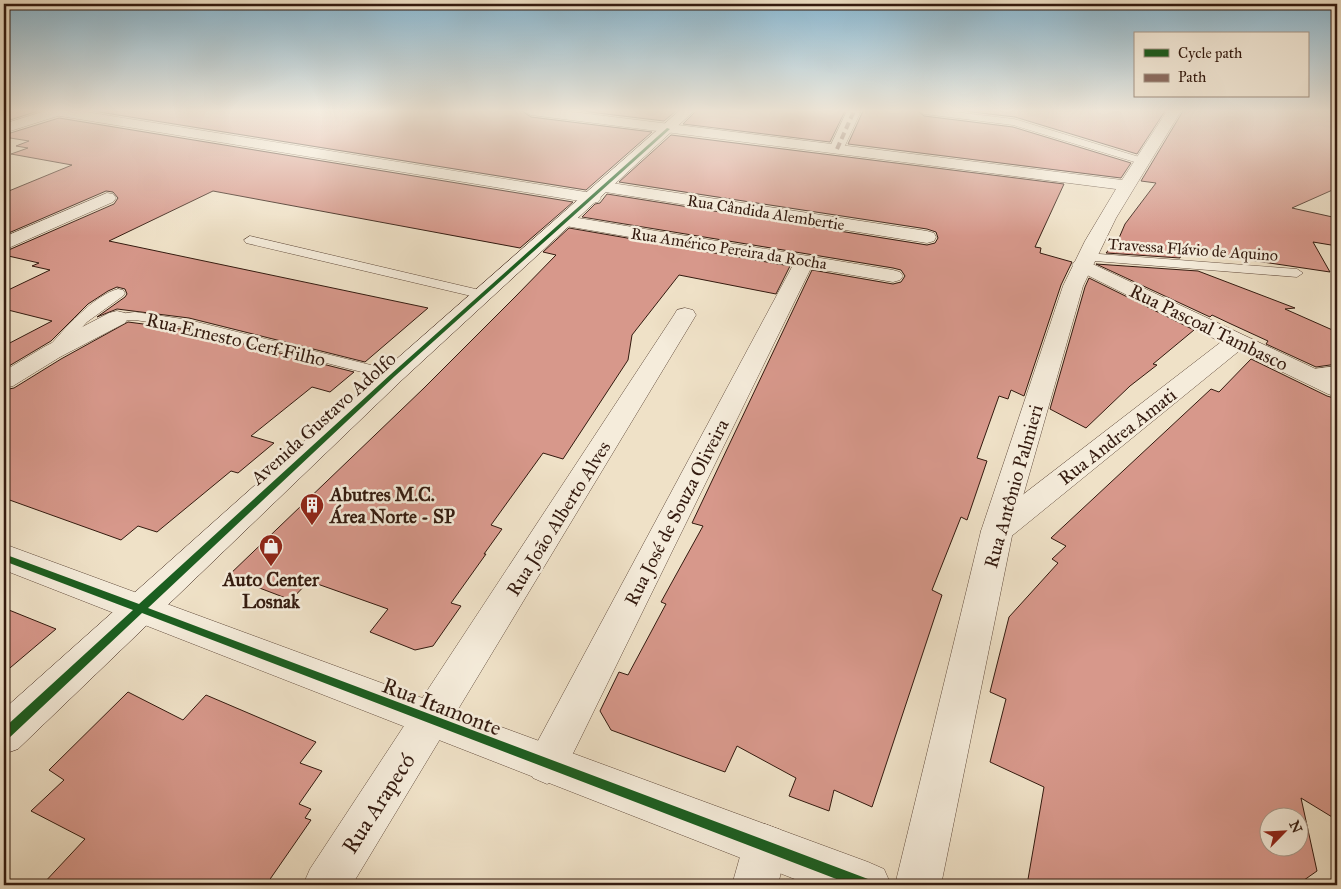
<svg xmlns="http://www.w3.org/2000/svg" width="1341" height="889" viewBox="0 0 1341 889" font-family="'IM FELL Great Primer',serif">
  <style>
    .building { fill: #d7988b; stroke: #331a0f; fill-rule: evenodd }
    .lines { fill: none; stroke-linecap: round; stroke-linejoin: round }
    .service-casing { stroke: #624c3d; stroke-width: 1 }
    .minor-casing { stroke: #624c3d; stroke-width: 1 }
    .tertiary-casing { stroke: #624c3d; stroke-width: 1 }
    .secondary-casing { stroke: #331a0f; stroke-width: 1 }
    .service { fill: #f5ecdb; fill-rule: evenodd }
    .minor { fill: #f5ecdb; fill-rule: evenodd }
    .tertiary { fill: #f5ecdb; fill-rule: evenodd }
    .secondary { fill: #f5ecdb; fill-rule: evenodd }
    .quiet { stroke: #8d6e63; stroke-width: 4; stroke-dasharray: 7 4; stroke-linecap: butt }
    .cycleway-casing { stroke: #f5ecdb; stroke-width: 3 }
    .cycleway { fill: #1b5e20; fill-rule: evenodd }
    .labels { text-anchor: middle; stroke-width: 5; stroke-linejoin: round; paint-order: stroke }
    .far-street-label { font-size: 16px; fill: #331a0f; stroke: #f5ecdb }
    .street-label { font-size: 19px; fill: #331a0f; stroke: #f5ecdb }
    .poi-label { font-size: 19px; font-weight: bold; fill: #331a0f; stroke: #f5ecdb; text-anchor: start }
    .near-street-label { font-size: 22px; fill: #331a0f; stroke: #f5ecdb }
  </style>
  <rect width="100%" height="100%" fill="#efe1c7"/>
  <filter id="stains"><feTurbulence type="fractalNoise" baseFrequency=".004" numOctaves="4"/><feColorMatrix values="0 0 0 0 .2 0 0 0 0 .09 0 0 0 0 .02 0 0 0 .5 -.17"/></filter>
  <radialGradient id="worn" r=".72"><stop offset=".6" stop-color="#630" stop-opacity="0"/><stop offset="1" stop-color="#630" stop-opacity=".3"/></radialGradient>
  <path class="building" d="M 4,111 L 38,111 L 4,122 Z
    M 93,111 L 522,111 L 531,117 L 652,132 L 586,190 Z
    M 581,111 L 676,111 L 664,121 Z
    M 696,111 L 845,111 L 830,142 L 683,124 Z
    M 863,111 L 918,111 L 924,116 L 1013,127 L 1131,163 L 1121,178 L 848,144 Z
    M 963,111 L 1165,111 L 1137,154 L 1015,117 Z
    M 1183,111 L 1337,111 L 1337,121 L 1333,132 L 1337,134 L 1337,188 L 1292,208 L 1337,218 L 1337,246 L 1313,242 L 1330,272 L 1182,250 L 1180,258 L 1106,253 L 1119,238 L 1125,224 L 1156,183 L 1141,181 Z
    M 59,118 L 573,202 L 520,248 L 213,191 L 109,241 L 428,308 L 365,362 L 189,318 L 117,309 L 97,317 L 125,297 L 127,294 L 125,289 L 117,287 L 108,291 L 88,304 L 51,341 L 4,369 L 4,346 L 52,321 L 4,309 L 4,292 L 50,270 L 32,266 L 39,263 L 4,255 L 4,252 L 114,204 L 118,198 L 113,192 L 106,191 L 4,235 L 4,193 L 72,165 L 11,154 L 28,148 L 16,146 L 29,141 L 4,137 L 4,135 Z
    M 671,135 L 1064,184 L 1035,247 L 1041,248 L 1040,253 L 1072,262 L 1061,285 L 1024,396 L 1011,390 L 1008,399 L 999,396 L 977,458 L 987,461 L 967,520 L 961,517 L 932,590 L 942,595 L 872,807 L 834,790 L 829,811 L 789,796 L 796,778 L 737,746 L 725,772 L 611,730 L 600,711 L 619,672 L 628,675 L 666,604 L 661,602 L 703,526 L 692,523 L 812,270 L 893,284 L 901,282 L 905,276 L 901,270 L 893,268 L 582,217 L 595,204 L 600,203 L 607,194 L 927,245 L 935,243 L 938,238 L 936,232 L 927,229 L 619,182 Z
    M 569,228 L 790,266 L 776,294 L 679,275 L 632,335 L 628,360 L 563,459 L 543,453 L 491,525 L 502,529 L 484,554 L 486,554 L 451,603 L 461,606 L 433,646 L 415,650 L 370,632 L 388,609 L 309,581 L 291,600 L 228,576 L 424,388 L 516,296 L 556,255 L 543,252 Z
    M 1096,264 L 1198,271 L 1295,308 L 1285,309 L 1337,332 L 1337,364 L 1316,367 L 1266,344 L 1268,341 L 1231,324 L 1212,315 L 1210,317 Z
    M 1089,278 L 1194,330 L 1153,364 L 1157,365 L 1130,386 L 1086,428 L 1050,409 L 1085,287 Z
    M 128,322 L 189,330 L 354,372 L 330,392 L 312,387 L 251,436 L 274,443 L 238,473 L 231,471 L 157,532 L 138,526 L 121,540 L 4,498 L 4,390 L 14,388 L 61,359 Z
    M 1251,359 L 1327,396 L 1337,399 L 1337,820 L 1301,798 L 1317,871 L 1297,885 L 1027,885 L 1044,787 L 990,762 L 1006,699 L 990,692 L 1009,617 L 1058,563 L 1052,559 L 1066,546 L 1051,538 L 1211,389 L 1219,392 ZM 1268,816 L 1298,816 L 1298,846 L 1268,846 Z
    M 4,608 L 56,629 L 4,673 Z
    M 128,692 L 183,720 L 206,695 L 316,742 L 300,763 L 322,771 L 299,804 L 311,809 L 305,818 L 311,820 L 266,885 L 42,885 L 85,839 L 31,811 L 64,780 L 49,770 Z"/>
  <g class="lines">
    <g class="service-casing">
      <path id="service" d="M 920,111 L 946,111 L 1014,119 L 1146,159 L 1147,161 L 1146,163 L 1138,163 L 1013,125 L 924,114 Z
        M 250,236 L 484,291 L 491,295 L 484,299 L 246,243 L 244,240 Z
        M 1086,253 L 1297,269 L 1303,273 L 1297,277 L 1082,260 L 1080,257 Z
        M 118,289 L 123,290 L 125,293 L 123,296 L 87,322 L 57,355 L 47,355 L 44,352 L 47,349 C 63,330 94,295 118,289 Z
        M 135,312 L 189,320 L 399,372 L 401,375 L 399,378 L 393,380 L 189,328 L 135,320 L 112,321 L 110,318 L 112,315 Z
        M 1337,366 L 1337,376 L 1304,379 L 1298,377 L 1296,374 L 1298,371 Z"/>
    </g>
    <g class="minor-casing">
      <path id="minor" d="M 47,111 L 80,111 L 592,193 L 598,194 L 601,198 L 598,202 L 592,203 L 54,115 Z
        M 847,111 L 861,111 L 842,152 L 832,152 L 829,149 Z
        M 605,182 L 927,231 L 934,233 L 936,237 L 934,241 L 927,243 L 599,191 L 597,187 L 599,183 Z
        M 107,193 L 113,194 L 116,198 L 113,202 L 4,250 L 4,237 Z
        M 566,216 L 893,270 L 900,272 L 903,276 L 900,280 L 893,282 L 811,268 L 561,778 L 547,784 L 533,778 L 527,764 L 533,750 L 793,265 L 560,225 L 557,221 L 560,217 Z
        M 1082,259 L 1337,379 L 1337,397 L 1328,394 L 1239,351 L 1008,539 L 997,543 L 986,539 L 981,531 L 986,523 L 1221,342 L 1075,269 L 1072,265 L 1075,261 Z
        M 685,308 L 693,310 L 696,315 L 352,885 L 303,885 L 310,869 L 674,315 L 677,310 Z
        M 117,311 L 125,313 L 128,318 L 125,323 L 60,357 L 13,386 L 4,388 L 4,371 L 44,347 L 109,313 Z
        M 765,824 L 781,830 L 787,846 L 778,885 L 732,885 L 743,846 L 749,830 Z"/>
    </g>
    <g class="tertiary-casing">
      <path id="tertiary" d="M 45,111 L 66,111 L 64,114 L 4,133 L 4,124 Z
        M 524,111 L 565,111 L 1122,180 L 1167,111 L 1181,111 L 1116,218 L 1083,286 L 1013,531 L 941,885 L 895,885 L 981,531 L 1063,286 L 1085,241 L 1116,189 L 531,115 Z
        M 4,544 L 868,862 L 884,869 L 891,885 L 810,885 L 4,570 Z"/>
    </g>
    <g class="secondary-casing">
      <path id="secondary" d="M 679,111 L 694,111 L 402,380 L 18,749 L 4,754 L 4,709 L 384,370 Z"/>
    </g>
    <use href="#service" class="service"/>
    <use href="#minor" class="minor"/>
    <use href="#tertiary" class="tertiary"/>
    <use href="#secondary" class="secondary"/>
    <path class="quiet" d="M 837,149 L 854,111"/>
    <g class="cycleway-casing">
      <path id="cycleway" d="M 667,128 L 670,129 L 395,376 L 148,608 L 868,879 L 872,881 L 874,885 L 852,885 L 142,613 L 8,739 L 4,740 L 4,728 L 133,610 L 4,561 L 4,554 L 139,604 L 391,374 Z"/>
    </g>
    <use href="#cycleway" class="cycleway"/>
  </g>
  <linearGradient id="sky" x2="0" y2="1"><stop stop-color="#89b8d2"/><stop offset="0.47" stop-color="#f8f2e6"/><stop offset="1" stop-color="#f8f2e6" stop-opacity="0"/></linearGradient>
  <rect width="1341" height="236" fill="url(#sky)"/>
  <defs>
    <g id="building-pin" transform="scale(1.25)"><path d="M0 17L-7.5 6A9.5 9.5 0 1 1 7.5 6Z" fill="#8f2418" stroke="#f5ecdb"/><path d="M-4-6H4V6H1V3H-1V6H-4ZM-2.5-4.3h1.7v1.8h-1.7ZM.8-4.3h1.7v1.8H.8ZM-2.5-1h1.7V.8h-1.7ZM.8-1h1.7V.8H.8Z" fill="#fff"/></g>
    <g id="shop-pin" transform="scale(1.25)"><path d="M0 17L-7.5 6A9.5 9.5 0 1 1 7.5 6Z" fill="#8f2418" stroke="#f5ecdb"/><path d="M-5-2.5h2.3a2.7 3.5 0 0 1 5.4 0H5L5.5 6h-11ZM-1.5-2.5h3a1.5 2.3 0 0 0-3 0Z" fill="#fff"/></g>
  </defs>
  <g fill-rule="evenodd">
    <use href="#building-pin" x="312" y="505"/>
    <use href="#shop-pin" x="271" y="546"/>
  </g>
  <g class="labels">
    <g class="far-street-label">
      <text transform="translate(766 212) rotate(9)" y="6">Rua Cândida Alembertie</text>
      <text transform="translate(729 248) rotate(9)" y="6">Rua Américo Pereira da Rocha</text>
      <text transform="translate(1193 249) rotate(4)" y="6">Travessa Flávio de Aquino</text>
    </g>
    <g class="street-label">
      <text transform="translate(1209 327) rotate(26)" y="7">Rua Pascoal Tambasco</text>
      <text transform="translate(236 339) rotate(13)" y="7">Rua Ernesto Cerf Filho</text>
      <text transform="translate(323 418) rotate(-42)" y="7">Avenida Gustavo Adolfo</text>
      <text transform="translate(1117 436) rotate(-38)" y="7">Rua Andrea Amati</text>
      <text transform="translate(1013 486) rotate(-74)" y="7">Rua Antônio Palmieri</text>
      <text transform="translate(676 512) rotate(-63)" y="7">Rua José de Souza Oliveira</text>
      <text transform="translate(558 518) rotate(-58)" y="7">Rua João Alberto Alves</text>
    </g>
    <g class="poi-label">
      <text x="330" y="501">Abutres M.C.<tspan x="330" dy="22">Área Norte - SP</tspan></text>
      <text x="271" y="586" text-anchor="middle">Auto Center<tspan x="271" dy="22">Losnak</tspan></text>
    </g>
    <g class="near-street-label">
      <text transform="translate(442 706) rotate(21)" y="8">Rua Itamonte</text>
      <text transform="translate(378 803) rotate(-57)" y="8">Rua Arapecó</text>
    </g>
  </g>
  <rect width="1341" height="889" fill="none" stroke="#efe1c7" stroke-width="20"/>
  <rect x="5" y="5" width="1331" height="879" fill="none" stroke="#331a0f" stroke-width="2.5"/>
  <rect x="10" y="10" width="1321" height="869" fill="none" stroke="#331a0f"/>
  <rect x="1134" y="32" width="175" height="65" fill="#f5ecdb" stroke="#a79889"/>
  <rect x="1144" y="49" width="25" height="8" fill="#1b5e20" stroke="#a79889"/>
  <text x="1178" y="58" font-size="15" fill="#331a0f">Cycle path</text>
  <rect x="1144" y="74" width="25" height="8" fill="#8d6e63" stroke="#a79889"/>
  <text x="1178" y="82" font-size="15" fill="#331a0f">Path</text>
  <g transform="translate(1284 832) rotate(66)"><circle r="24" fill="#f5ecdb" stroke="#a79889"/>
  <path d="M0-4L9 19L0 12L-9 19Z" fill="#8f2418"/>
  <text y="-8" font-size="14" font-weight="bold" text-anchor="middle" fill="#331a0f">N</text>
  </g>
  <rect width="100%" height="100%" filter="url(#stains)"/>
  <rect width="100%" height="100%" fill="url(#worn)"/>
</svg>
